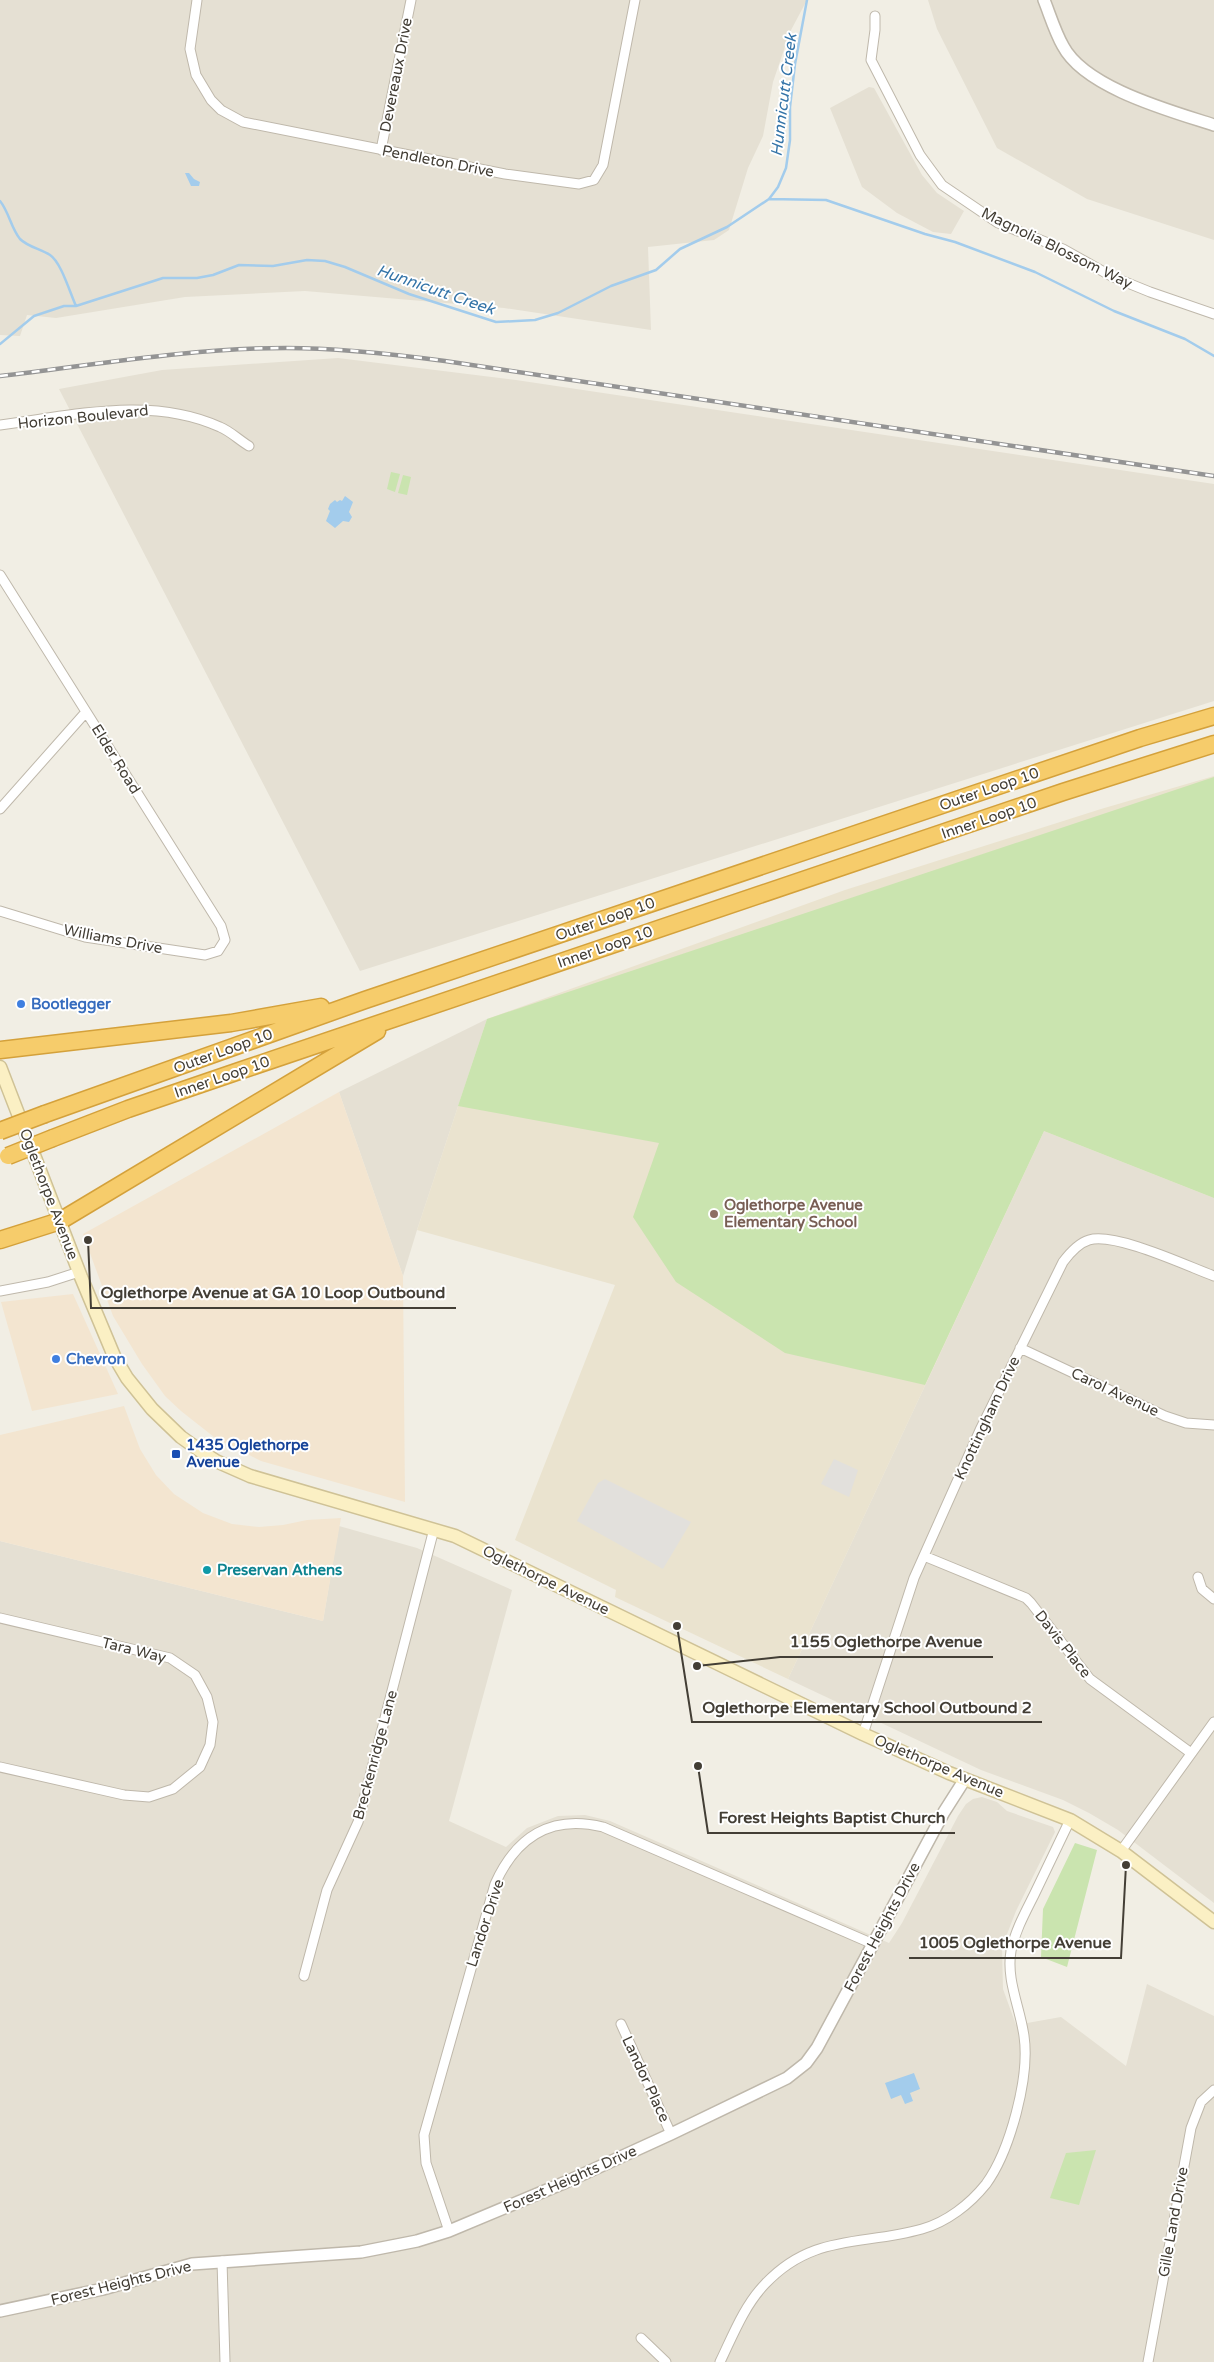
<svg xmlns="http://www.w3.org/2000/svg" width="1214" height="2362" viewBox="0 0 1214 2362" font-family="'Varela Round',sans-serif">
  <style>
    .residential { fill: #e5e0d3 }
    .commercial { fill: #f3e5d0 }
    .education { fill: #eae3cf }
    .green { fill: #cae4af }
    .parking { fill: #e2e0dc }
    .water { fill: #a3ccec }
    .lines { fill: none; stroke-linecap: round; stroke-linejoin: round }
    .stream { stroke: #a3ccec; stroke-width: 2.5 }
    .minor-casing { stroke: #bfb8ab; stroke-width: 11 }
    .tertiary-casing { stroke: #bfb8ab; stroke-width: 14 }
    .secondary-casing { stroke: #cfc296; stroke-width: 15 }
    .motorway-casing { stroke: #d4a13b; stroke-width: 19 }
    .minor { stroke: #fff; stroke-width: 9 }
    .tertiary { stroke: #fff; stroke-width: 11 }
    .secondary { stroke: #fbf0c4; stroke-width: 12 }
    .motorway { stroke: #f6cc6b; stroke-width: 16 }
    .rail-casing { stroke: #949494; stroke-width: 4.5 }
    .rail { stroke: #fff; stroke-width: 2.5; stroke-dasharray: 8; stroke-linecap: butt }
    .motorway-bridge-casing { stroke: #d4a13b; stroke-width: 19; stroke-linecap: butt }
    .motorway-bridge { stroke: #f6cc6b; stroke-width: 16 }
    .shop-dot { fill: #3f7fe0; stroke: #fff; stroke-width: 2 }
    .education-dot { fill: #8d6e63; stroke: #fff; stroke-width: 2 }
    .transit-dot { fill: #1a4fb4; stroke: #fff; stroke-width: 2 }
    .culture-dot { fill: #0f9aa8; stroke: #fff; stroke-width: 2 }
    .labels { text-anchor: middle; stroke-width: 4; stroke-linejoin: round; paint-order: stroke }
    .street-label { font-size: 15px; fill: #433e35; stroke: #fff }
    .shop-label { font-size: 15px; font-weight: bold; fill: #366cbe; stroke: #fff; text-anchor: start }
    .education-label { font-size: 15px; font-weight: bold; fill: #785e54; stroke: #fff; text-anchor: start }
    .transit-label { font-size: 15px; font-weight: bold; fill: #164399; stroke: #fff; text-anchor: start }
    .culture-label { font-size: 15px; font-weight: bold; fill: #0d838f; stroke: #fff; text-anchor: start }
    .water-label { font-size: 16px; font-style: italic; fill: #3474a8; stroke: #fff }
    .leader { fill: none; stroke: #433e35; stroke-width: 2 }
    .callout-dot { fill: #433e35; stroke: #fff; stroke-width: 2 }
    .callout-label { font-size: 16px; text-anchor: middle; font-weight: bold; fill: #433e35; stroke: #fff; stroke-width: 4; stroke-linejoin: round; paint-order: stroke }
  </style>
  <rect width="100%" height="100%" fill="#f1eee4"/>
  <path class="residential" d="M 0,0 L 807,0 L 790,32 L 773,82 L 763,136 L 748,168 L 729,230 L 714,240 L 648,247 L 651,330 L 504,308 L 305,291 L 185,297 L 56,318 L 27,315 L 20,336 L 0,335 Z
    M 928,0 L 1214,0 L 1214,240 L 1087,199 L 997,148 L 937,29 Z
    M 869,87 L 874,88 L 922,175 L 937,193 L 964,211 L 951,234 L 933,232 L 897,213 L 862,187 L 830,108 Z
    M 338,358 L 516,380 L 1214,484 L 1214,701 L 360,971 L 59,389 L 162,370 Z
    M 487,1019 L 417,1230 L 403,1276 L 339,1092 Z
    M 1044,1131 L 1214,1198 L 1214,1903 L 1118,1830 L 1089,1813 L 1063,1800 L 981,1770 L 788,1679 Z
    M 339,1526 L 417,1548 L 512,1590 L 449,1821 L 506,1847 L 527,1828 L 558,1816 L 585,1815 L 610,1821 L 889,1943 L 902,1923 L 958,1816 L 966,1804 L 973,1799 L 982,1797 L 997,1802 L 1007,1811 L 1053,1827 L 1055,1832 L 1016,1911 L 1002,1947 L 1003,1989 L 1016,2025 L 1061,2017 L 1126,2066 L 1147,1984 L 1214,2016 L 1214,2362 L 0,2362 L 0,1541 L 323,1621 Z"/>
  <path class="commercial" d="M 339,1092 L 403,1276 L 405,1502 L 261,1461 L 214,1437 L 181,1411 L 165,1396 L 142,1364 L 113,1316 L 83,1234 Z
    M 73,1294 L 118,1394 L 32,1411 L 1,1302 Z
    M 124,1406 L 140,1449 L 156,1475 L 174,1494 L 203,1513 L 232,1524 L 259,1527 L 283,1525 L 307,1520 L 341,1518 L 323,1621 L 0,1541 L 0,1435 Z"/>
  <path class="education" d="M 1214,776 L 1214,1198 L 1044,1131 L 788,1679 L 615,1597 L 616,1590 L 515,1540 L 615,1285 L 417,1230 L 487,1019 L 845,890 L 1101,809 Z"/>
  <path class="green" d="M 391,472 L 400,474 L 395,492 L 387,489 Z
    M 403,475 L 411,477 L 407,495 L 398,493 Z
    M 1214,777 L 1214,1198 L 1044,1131 L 925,1385 L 785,1353 L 676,1282 L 633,1217 L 659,1143 L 458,1106 L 487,1019 Z
    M 1075,1843 L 1097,1850 L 1067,1967 L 1041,1957 L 1043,1909 Z
    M 1096,2150 L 1079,2205 L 1050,2198 L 1066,2153 Z"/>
  <path class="parking" d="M 834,1459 L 858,1470 L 849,1497 L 821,1484 Z
    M 605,1479 L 691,1522 L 663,1569 L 577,1521 L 598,1483 Z"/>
  <path class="water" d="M 185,173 L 189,173 L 194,179 L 200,182 L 199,186 L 191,186 Z
    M 345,496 L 353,502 L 349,512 L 352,517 L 349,522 L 343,521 L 335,528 L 326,521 L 330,511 L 328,509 L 330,504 L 335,500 L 337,502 L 340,500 L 342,501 Z
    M 914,2073 L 920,2089 L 910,2093 L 913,2101 L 905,2104 L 901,2095 L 891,2099 L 885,2083 Z"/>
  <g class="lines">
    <path class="stream" d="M 769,199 L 826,200 L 925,234 L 955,242 L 1035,272 L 1114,311 L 1185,339 L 1214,356
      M 0,201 C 9,212 11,228 20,239 C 28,247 41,249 50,255 C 61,262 70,293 76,306
      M 0,344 L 34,316 L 64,306 L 76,306 L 163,278 L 197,278 L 213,275 L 239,265 L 273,266 L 307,260 L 325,261 L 345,267 L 409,294 L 496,322 L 535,320 L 558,313 L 611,286 L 656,270 L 680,249 L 727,227 L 769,199 L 778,187 L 786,168 L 790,140 L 790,107 L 795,64 L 807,0"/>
    <g class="minor-casing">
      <path id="minor" d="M 197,0 L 190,49 L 196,75 L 211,100 L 221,110 L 243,122 L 505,174 L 579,184 L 594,180 L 603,165 L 635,0
        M 875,16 L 875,30 L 871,60 L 920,155 L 942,185 L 998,223 L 1063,249 L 1113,277 L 1150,292 L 1214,314
        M 381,150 L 411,0
        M 0,425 C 72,416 151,395 220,427 C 230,431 239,440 249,446
        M 0,575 L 221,926 L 225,940 L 218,951 L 205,955 L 85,937 L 0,911
        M 0,809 L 86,712
        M 0,1291 L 48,1282 L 79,1272
        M 1020,1348 L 1165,1416 L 1186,1423 L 1214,1425
        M 924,1556 L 1026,1598 L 1031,1603 L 1090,1679 L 1191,1753
        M 1198,1577 L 1202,1589 L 1214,1599
        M 0,1618 L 170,1658 L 195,1675 L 207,1697 L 213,1722 L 210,1745 L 200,1767 L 173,1789 L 149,1797 L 124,1795 L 0,1767
        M 863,1734 L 914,1578 L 980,1430 L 1063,1262 C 1069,1254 1079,1243 1089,1240 C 1115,1232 1187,1266 1214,1276
        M 1121,1851 L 1214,1722
        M 304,1976 L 327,1890 L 358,1822 L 434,1529
        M 621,2024 L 671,2134
        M 449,2231 L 426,2163 L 424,2135 L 495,1884 C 516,1837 551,1814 603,1827 L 873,1944
        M 222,2261 L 225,2362
        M 641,2338 L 666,2362
        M 720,2362 C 733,2335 744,2306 765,2284 C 813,2233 862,2246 922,2229 C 947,2222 970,2204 986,2184 C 1010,2151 1030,2077 1024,2036 C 1020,2007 1006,1980 1011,1951 C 1015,1931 1025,1913 1034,1895 C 1046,1870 1058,1845 1070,1820
        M 1148,2362 L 1191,2128 L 1201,2102 L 1214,2090"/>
    </g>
    <g class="tertiary-casing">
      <path id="tertiary" d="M 1044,0 C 1050,15 1055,32 1063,46 C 1085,88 1171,111 1214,125
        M 0,2311 L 103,2289 L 192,2264 L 361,2252 L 417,2241 L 449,2231 L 566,2182 L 671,2134 L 787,2078 L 806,2063 L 817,2048 L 944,1812 L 965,1779"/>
    </g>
    <g class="secondary-casing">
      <path id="secondary" d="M 0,1067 L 81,1277 L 114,1356 L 127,1378 L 152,1409 L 181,1437 L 202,1452 L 216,1461 L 250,1476 L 455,1536 L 863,1734 L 949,1773 L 1070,1820 L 1121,1851 L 1214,1922"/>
    </g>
    <g class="motorway-casing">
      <path id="motorway" d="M 0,1050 L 231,1023 L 321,1007
        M 45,1114 L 365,1000 L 1140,738 L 1214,716
        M 53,1138 L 128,1109 L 239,1071 L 1063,792 L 1214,744
        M 0,1240 L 60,1221 L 377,1031"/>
    </g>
    <use href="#minor" class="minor"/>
    <use href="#tertiary" class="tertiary"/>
    <use href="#secondary" class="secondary"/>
    <use href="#motorway" class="motorway"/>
    <g class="rail-casing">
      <path id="rail" d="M 0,376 C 94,365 191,348 286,348 C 340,348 392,354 445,361 L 1214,476"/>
    </g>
    <use href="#rail" class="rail"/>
    <g class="motorway-bridge-casing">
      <path id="motorway-bridge" d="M 0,1131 L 45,1114
        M 8,1156 L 53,1138"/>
    </g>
    <use href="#motorway-bridge" class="motorway-bridge"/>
  </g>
  <g class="shop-dot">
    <circle cx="21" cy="1004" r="5"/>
    <circle cx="56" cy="1359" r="5"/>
  </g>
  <circle class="education-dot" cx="714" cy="1214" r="5"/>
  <rect class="transit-dot" x="171" y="1449" width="10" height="10" rx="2.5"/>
  <circle class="culture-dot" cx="207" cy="1570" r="5"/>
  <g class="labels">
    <g class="street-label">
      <text transform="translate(396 75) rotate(-79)" y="5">Devereaux Drive</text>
      <text transform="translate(438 161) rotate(11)" y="5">Pendleton Drive</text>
      <text transform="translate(1057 248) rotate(26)" y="5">Magnolia Blossom Way</text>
      <text transform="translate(83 417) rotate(-6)" y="5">Horizon Boulevard</text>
      <text transform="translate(116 759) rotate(58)" y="5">Elder Road</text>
      <text transform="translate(989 789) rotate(-19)" y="5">Outer Loop 10</text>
      <text transform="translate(989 818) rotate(-19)" y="5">Inner Loop 10</text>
      <text transform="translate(605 919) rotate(-19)" y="5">Outer Loop 10</text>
      <text transform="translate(113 939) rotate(11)" y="5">Williams Drive</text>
      <text transform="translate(605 947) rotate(-19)" y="5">Inner Loop 10</text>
      <text transform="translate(223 1051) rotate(-20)" y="5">Outer Loop 10</text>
      <text transform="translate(222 1077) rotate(-19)" y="5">Inner Loop 10</text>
      <text transform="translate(49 1194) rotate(69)" y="5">Oglethorpe Avenue</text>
      <text transform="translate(1115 1392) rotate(25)" y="5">Carol Avenue</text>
      <text transform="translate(987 1418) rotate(-65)" y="5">Knottingham Drive</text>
      <text transform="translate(546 1580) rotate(26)" y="5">Oglethorpe Avenue</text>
      <text transform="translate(1063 1644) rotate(52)" y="5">Davis Place</text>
      <text transform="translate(134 1650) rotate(14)" y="5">Tara Way</text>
      <text transform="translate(375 1755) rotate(-75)" y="5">Breckenridge Lane</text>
      <text transform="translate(939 1766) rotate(23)" y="5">Oglethorpe Avenue</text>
      <text transform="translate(485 1923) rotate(-72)" y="5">Landor Drive</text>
      <text transform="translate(882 1927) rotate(-62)" y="5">Forest Heights Drive</text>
      <text transform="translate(646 2079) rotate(65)" y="5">Landor Place</text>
      <text transform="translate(570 2179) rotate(-24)" y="5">Forest Heights Drive</text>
      <text transform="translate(1173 2222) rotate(-80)" y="5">Gille Land Drive</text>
      <text transform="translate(121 2283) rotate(-14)" y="5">Forest Heights Drive</text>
    </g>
    <g class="shop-label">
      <text x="31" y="1009">Bootlegger</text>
      <text x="66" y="1364">Chevron</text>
    </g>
    <g class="education-label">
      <text x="724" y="1210">Oglethorpe Avenue<tspan x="724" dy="17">Elementary School</tspan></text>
    </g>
    <g class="transit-label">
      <text x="186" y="1450">1435 Oglethorpe<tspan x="186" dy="17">Avenue</tspan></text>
    </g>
    <g class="culture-label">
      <text x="217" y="1575">Preservan Athens</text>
    </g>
    <g class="water-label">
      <text transform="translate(783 95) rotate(-83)" y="6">Hunnicutt Creek</text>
      <text transform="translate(436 289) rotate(19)" y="6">Hunnicutt Creek</text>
    </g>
  </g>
  <path class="leader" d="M88 1240L91 1308H456M697 1666L780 1657H993M677 1626L692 1722H1042M698 1766L708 1833H955M1126 1865L1121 1958H909"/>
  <g class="callout-dot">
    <circle cx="88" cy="1240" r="5"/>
    <circle cx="697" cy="1666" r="5"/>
    <circle cx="677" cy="1626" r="5"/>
    <circle cx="698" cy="1766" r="5"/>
    <circle cx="1126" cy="1865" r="5"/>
  </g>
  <g class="callout-label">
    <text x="273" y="1298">Oglethorpe Avenue at GA 10 Loop Outbound</text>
    <text x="886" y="1647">1155 Oglethorpe Avenue</text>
    <text x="867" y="1713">Oglethorpe Elementary School Outbound 2</text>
    <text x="832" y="1823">Forest Heights Baptist Church</text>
    <text x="1015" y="1948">1005 Oglethorpe Avenue</text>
  </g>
</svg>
